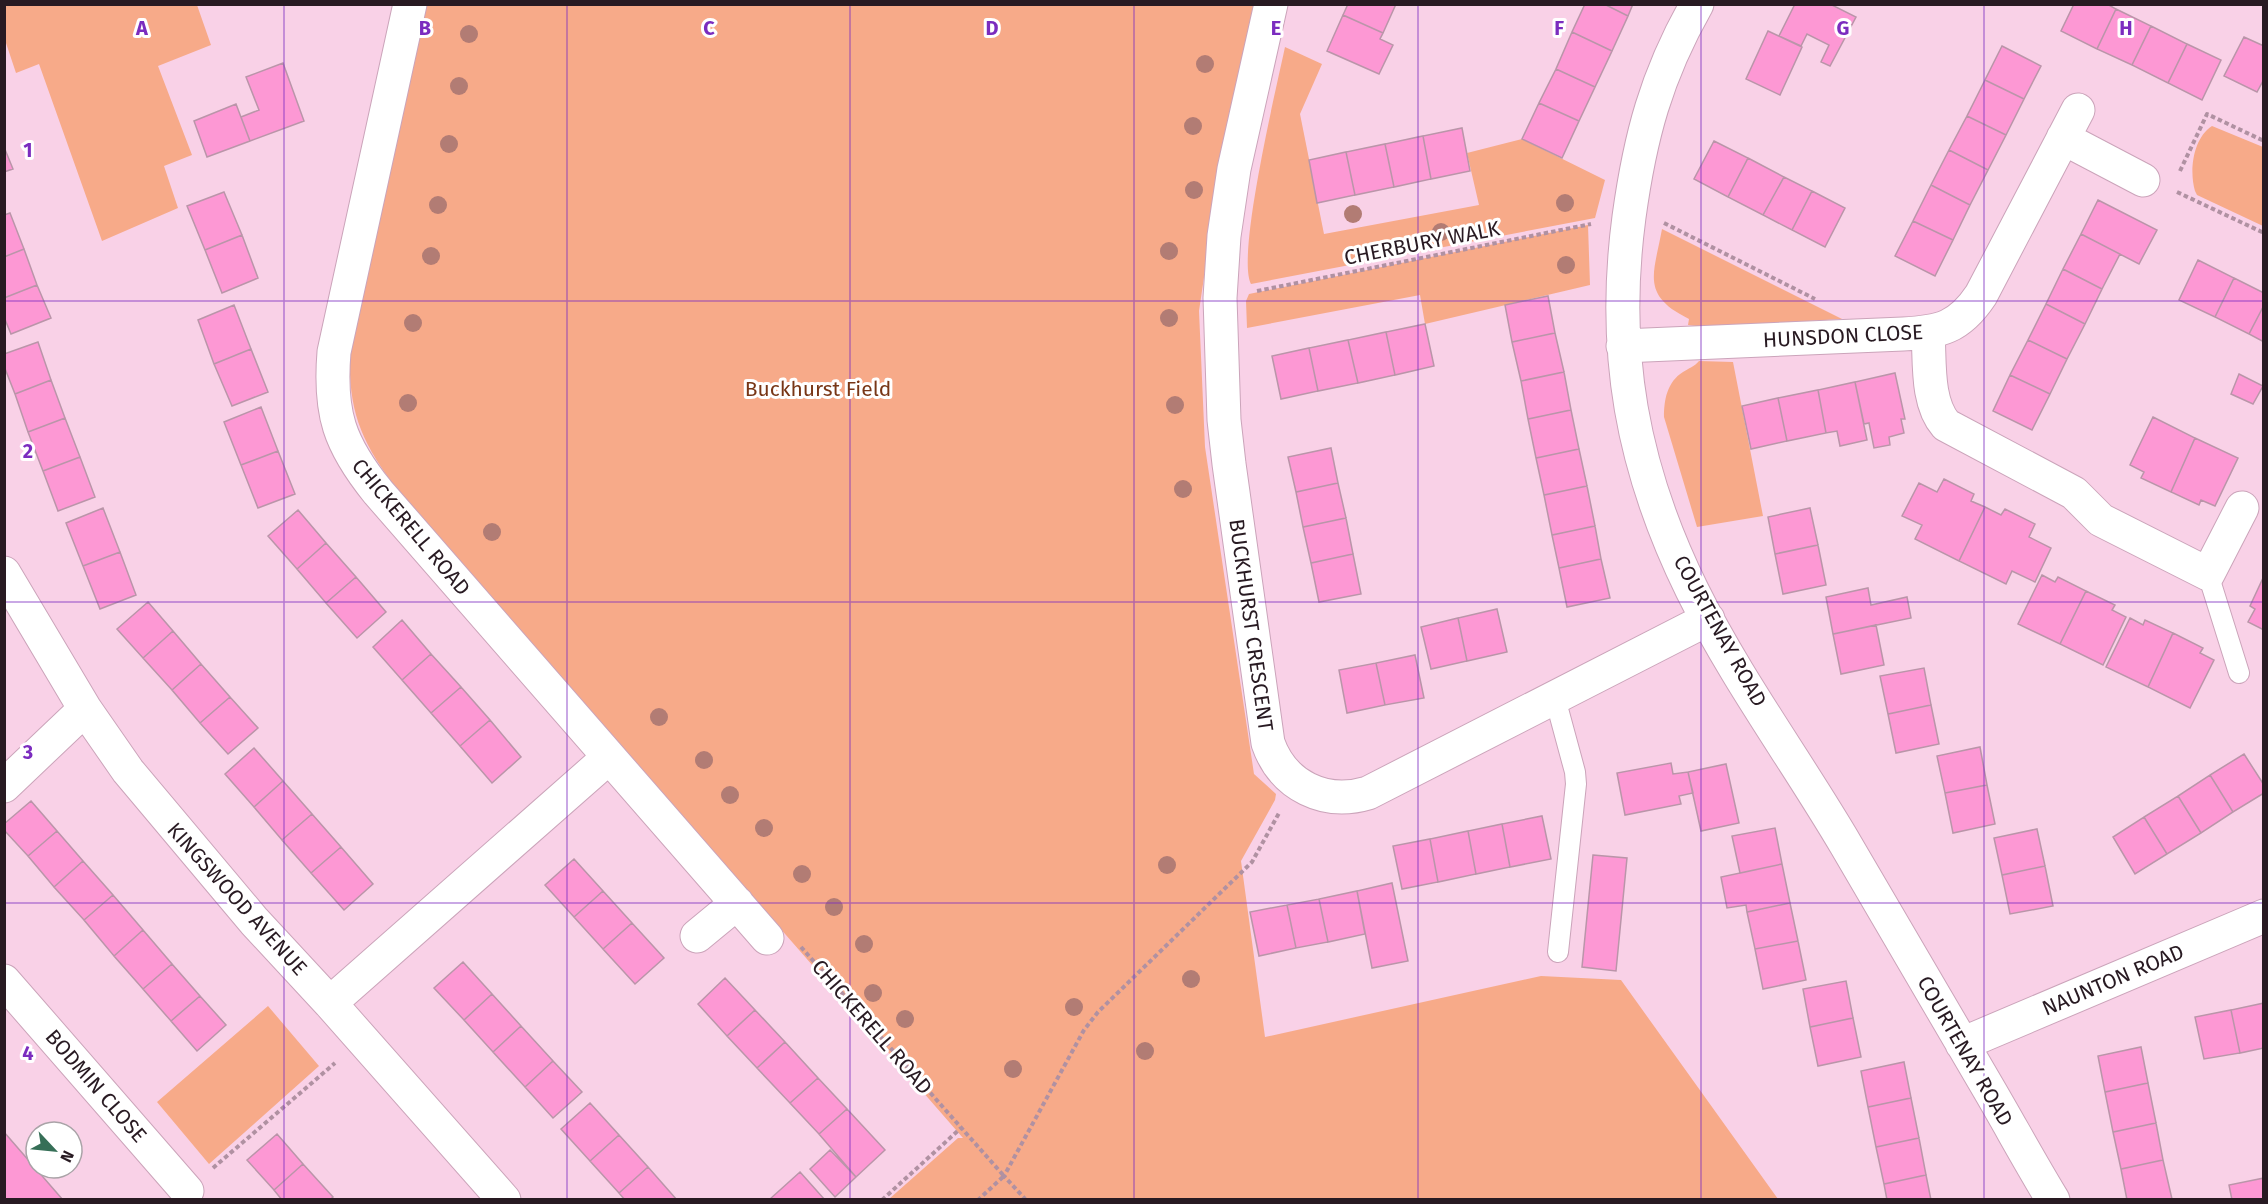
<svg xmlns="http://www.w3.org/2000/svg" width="2268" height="1204" viewBox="0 0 2268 1204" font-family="'Fira Sans',sans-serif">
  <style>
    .green { fill: #f7aa89 }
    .building { fill: #fd98d4; stroke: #ba95a9; stroke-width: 1.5 }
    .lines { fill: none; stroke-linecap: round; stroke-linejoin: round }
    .lane-casing { stroke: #cba4ba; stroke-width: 22 }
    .street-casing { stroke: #cba4ba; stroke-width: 35 }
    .path { stroke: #b091a2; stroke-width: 4; stroke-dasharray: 4.5 3; stroke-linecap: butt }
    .lane { stroke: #fff; stroke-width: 20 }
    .street { stroke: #fff; stroke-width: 33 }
    .tree { fill: #b27c74 }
    .grid { fill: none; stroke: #7b2cbf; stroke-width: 1.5; stroke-opacity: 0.55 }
    .labels { text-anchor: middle; stroke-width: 6; stroke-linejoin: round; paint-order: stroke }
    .street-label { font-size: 21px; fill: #281a22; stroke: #fff }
    .park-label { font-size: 21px; fill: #783616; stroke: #fff }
    .grid-label { font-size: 20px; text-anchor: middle; font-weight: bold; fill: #7b2cbf; stroke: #fff; stroke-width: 6; stroke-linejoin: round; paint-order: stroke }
  </style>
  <rect width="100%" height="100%" fill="#f9d1e7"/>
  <path class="green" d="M 4,5 L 197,5 L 211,45 L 158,66 L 192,155 L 164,166 L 178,208 L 102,241 L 39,64 L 16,73 L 5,40 Z
    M 423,5 L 1259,5 L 1218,183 L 1199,311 L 1205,447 L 1254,774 L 1276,794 L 1275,800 L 1241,861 L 1265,1037 L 1541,976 L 1621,980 L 1778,1199 L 889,1199 L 958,1138 L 963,1138 L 397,489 C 362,444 348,411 350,354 Z
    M 1285,47 L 1322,64 L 1300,114 L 1324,234 L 1479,205 L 1467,153 L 1522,139 L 1605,180 L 1595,218 L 1251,284 C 1236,256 1277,86 1285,47 Z
    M 2212,126 L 2263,147 L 2263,226 L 2197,195 L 2195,191 C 2189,171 2193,138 2212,126 Z
    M 1588,225 L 1590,285 L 1425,324 L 1420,295 L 1247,328 L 1246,301 L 1249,294 Z
    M 1662,229 L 1842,319 L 1704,327 L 1688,325 L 1689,319 C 1640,295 1654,274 1662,229 Z
    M 1699,361 L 1733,362 L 1763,516 L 1697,527 L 1664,417 C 1664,400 1667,382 1683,372 C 1689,368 1694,367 1699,361 Z
    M 268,1006 L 319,1066 L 209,1164 L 157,1102 Z"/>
  <path class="building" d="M 1348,4 L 1396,4 L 1383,33 L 1343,15 Z
    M 1585,4 L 1604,4 L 1628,16 L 1612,51 L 1572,32 Z
    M 1604,4 L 1633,4 L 1628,16 Z
    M 1795,4 L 1830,4 L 1856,17 L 1830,66 L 1821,62 L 1829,45 L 1807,34 L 1801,46 L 1779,36 Z
    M 2074,4 L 2107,4 L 2116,9 L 2097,49 L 2061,31 Z
    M 2116,9 L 2151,26 L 2132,65 L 2097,49 Z
    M 1343,15 L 1383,33 L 1380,39 L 1393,45 L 1379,74 L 1327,51 Z
    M 2151,26 L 2187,44 L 2168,83 L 2132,65 Z
    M 1768,31 L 1802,47 L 1780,95 L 1746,79 Z
    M 1572,32 L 1612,51 L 1595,87 L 1556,69 Z
    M 2244,37 L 2264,46 L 2264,79 L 2257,92 L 2224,76 Z
    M 2187,44 L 2221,60 L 2202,100 L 2168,83 Z
    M 2002,46 L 2041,66 L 2024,99 L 1985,80 Z
    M 283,63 L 304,121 L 250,141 L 241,117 L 259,110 L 246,77 Z
    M 1556,69 L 1595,87 L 1579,121 L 1539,103 Z
    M 1985,80 L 2024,99 L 2006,135 L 1967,116 Z
    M 1539,103 L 1579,121 L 1562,158 L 1522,139 Z
    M 236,104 L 250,141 L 207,157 L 194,121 Z
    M 1967,116 L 2006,135 L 1988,170 L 1949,150 Z
    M 1462,128 L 1470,171 L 1431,179 L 1423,136 Z
    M 1423,136 L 1431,179 L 1394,187 L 1385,144 Z
    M 1714,141 L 1748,158 L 1728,197 L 1694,179 Z
    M 1385,144 L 1394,187 L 1355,195 L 1346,152 Z
    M 4,147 L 13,169 L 4,172 Z
    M 1949,150 L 1988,170 L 1970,205 L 1931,185 Z
    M 1346,152 L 1355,195 L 1317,203 L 1309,160 Z
    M 1748,158 L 1784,177 L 1763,215 L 1728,197 Z
    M 1784,177 L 1812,191 L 1792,230 L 1763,215 Z
    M 1931,185 L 1970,205 L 1953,240 L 1913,221 Z
    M 1812,191 L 1845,208 L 1825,247 L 1792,230 Z
    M 224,192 L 242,235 L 205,250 L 187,206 Z
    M 2098,200 L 2157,230 L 2139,264 L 2081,234 Z
    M 10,213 L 24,249 L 4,257 L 4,215 Z
    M 1913,221 L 1953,240 L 1935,276 L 1895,256 Z
    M 2081,234 L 2120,254 L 2102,289 L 2063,269 Z
    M 242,235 L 258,278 L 222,293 L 205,250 Z
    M 24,249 L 37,285 L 4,298 L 4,257 Z
    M 2198,260 L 2234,278 L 2215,317 L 2179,300 Z
    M 2063,269 L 2102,289 L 2085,324 L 2046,304 Z
    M 2234,278 L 2264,293 L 2264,305 L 2249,334 L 2215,317 Z
    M 37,285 L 51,318 L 11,334 L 4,317 L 4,298 Z
    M 1548,296 L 1555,333 L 1512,342 L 1505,305 Z
    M 2046,304 L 2085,324 L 2067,359 L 2028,340 Z
    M 234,305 L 251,349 L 214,364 L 198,320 Z
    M 2264,305 L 2264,342 L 2249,334 Z
    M 1425,324 L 1434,366 L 1395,375 L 1386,332 Z
    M 1386,332 L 1395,375 L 1358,383 L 1348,340 Z
    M 1555,333 L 1564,372 L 1521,381 L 1512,342 Z
    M 1348,340 L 1358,383 L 1318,391 L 1309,348 Z
    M 2028,340 L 2067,359 L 2050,394 L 2010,375 Z
    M 38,342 L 51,380 L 15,394 L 4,366 L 4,354 Z
    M 1309,348 L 1318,391 L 1281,399 L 1272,356 Z
    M 251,349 L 268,392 L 232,406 L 214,364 Z
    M 1564,372 L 1571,410 L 1528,419 L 1521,381 Z
    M 1895,373 L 1905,419 L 1901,419 L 1904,433 L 1889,437 L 1890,445 L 1874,448 L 1869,423 L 1864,424 L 1855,382 Z
    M 2239,374 L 2263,386 L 2253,404 L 2231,394 Z
    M 2010,375 L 2050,394 L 2032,430 L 1993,411 Z
    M 51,380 L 65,418 L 28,432 L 15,394 Z
    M 1855,382 L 1867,440 L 1840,446 L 1837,431 L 1826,433 L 1818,390 Z
    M 1818,390 L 1826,433 L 1787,441 L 1778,398 Z
    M 1778,398 L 1787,441 L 1751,449 L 1742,406 Z
    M 261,407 L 278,451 L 241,465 L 224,422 Z
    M 1571,410 L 1579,449 L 1536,458 L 1528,419 Z
    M 2153,417 L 2195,438 L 2171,492 L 2141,478 L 2144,472 L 2130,465 Z
    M 65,418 L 80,457 L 43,471 L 28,432 Z
    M 2195,438 L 2238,458 L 2215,506 L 2201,500 L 2199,505 L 2171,492 Z
    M 1331,448 L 1338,483 L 1296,492 L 1288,457 Z
    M 1579,449 L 1587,486 L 1544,495 L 1536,458 Z
    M 278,451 L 295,494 L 258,508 L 241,465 Z
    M 80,457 L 95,497 L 58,511 L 43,471 Z
    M 1944,479 L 1974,494 L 1971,501 L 1985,507 L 1959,561 L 1915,539 L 1922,525 L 1902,516 L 1919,483 L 1937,492 Z
    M 1338,483 L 1346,518 L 1303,527 L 1296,492 Z
    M 1587,486 L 1595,526 L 1552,535 L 1544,495 Z
    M 1985,507 L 2001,515 L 2005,509 L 2035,524 L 2029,537 L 2051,548 L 2035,582 L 2012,571 L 2006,584 L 1959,561 Z
    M 103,508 L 120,552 L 83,566 L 66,523 Z
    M 1810,508 L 1818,545 L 1775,554 L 1768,517 Z
    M 298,510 L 326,543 L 297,569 L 268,536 Z
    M 1346,518 L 1353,554 L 1311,563 L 1303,527 Z
    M 1595,526 L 1601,559 L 1559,568 L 1552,535 Z
    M 326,543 L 356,577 L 326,603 L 297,569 Z
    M 1818,545 L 1826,585 L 1783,594 L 1775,554 Z
    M 120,552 L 136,595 L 100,609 L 83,566 Z
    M 1353,554 L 1361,594 L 1319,602 L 1311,563 Z
    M 1601,559 L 1610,598 L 1567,607 L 1559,568 Z
    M 2042,575 L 2055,582 L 2058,577 L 2086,591 L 2060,644 L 2018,624 Z
    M 356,577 L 386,612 L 357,638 L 326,603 Z
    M 2263,578 L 2264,578 L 2264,630 L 2248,622 L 2255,609 L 2250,606 Z
    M 1868,588 L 1871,605 L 1907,597 L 1911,618 L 1833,634 L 1826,597 Z
    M 2086,591 L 2115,605 L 2112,610 L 2126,617 L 2103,665 L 2060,644 Z
    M 148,602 L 173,631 L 143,658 L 117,629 Z
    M 1497,609 L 1507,652 L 1467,661 L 1458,618 Z
    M 1458,618 L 1467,661 L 1431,669 L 1421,627 Z
    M 2130,618 L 2143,625 L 2145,620 L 2173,633 L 2148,687 L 2106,667 Z
    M 402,620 L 431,654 L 402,680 L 373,647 Z
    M 1876,625 L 1884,665 L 1841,674 L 1833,634 Z
    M 173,631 L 201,664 L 172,690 L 143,658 Z
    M 2173,633 L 2203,648 L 2200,653 L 2214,660 L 2190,708 L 2148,687 Z
    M 431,654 L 461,687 L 431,713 L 402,680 Z
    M 1415,655 L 1424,698 L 1385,705 L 1376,663 Z
    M 1376,663 L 1385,705 L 1347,713 L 1339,670 Z
    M 201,664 L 230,697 L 200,723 L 172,690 Z
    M 1924,668 L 1931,705 L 1888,714 L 1880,676 Z
    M 461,687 L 490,720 L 460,746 L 431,713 Z
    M 230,697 L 258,728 L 228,754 L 200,723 Z
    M 1931,705 L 1939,744 L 1896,753 L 1888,714 Z
    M 490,720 L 521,757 L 492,783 L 460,746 Z
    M 1980,747 L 1987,785 L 1945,793 L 1937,756 Z
    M 254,748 L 283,781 L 254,807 L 225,774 Z
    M 2244,754 L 2264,785 L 2264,793 L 2233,812 L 2210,775 Z
    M 1671,763 L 1673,774 L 1688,772 L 1693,793 L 1679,796 L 1681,804 L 1625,815 L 1617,773 Z
    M 1726,764 L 1739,823 L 1701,831 L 1688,772 Z
    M 2210,775 L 2233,812 L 2201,833 L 2178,796 Z
    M 283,781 L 312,814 L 282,840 L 254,807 Z
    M 1987,785 L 1995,824 L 1953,833 L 1945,793 Z
    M 2178,796 L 2201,833 L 2167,854 L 2144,817 Z
    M 31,801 L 57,831 L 28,856 L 4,830 L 4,824 Z
    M 312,814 L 341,847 L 311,873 L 282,840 Z
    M 1542,816 L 1551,859 L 1510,867 L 1502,824 Z
    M 2144,817 L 2167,854 L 2135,874 L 2113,837 Z
    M 1502,824 L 1510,867 L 1476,874 L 1468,831 Z
    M 1775,828 L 1782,864 L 1740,873 L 1732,836 Z
    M 2037,829 L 2045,866 L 2002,875 L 1994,838 Z
    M 57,831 L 83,861 L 54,887 L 28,856 Z
    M 1468,831 L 1476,874 L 1438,882 L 1430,839 Z
    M 1430,839 L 1438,882 L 1402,889 L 1393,846 Z
    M 341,847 L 373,884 L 344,910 L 311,873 Z
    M 1593,855 L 1627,858 L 1616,971 L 1582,967 Z
    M 574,859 L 603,891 L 574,917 L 545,885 Z
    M 83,861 L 113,895 L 84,920 L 54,887 Z
    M 1782,864 L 1790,903 L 1747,912 L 1746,905 L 1727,908 L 1721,877 Z
    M 2045,866 L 2053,906 L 2010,914 L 2002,875 Z
    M 1392,883 L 1408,961 L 1372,968 L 1357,891 Z
    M 603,891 L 632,923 L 603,949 L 574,917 Z
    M 1357,891 L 1365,934 L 1328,942 L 1319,899 Z
    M 113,895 L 143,930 L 114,956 L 84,920 Z
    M 1319,899 L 1328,942 L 1296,948 L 1287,905 Z
    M 1790,903 L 1798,941 L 1755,949 L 1747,912 Z
    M 1287,905 L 1296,948 L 1259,956 L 1250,912 Z
    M 632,923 L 664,958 L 635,984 L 603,949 Z
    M 143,930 L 172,964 L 143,989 L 114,956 Z
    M 1798,941 L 1806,980 L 1763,989 L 1755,949 Z
    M 463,962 L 492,994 L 464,1020 L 434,988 Z
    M 172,964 L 200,996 L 171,1021 L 143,989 Z
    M 725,978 L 755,1010 L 727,1036 L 698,1004 Z
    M 1846,981 L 1853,1018 L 1810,1027 L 1803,989 Z
    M 492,994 L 521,1026 L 493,1052 L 464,1020 Z
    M 200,996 L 226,1025 L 197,1051 L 171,1021 Z
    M 2264,1003 L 2264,1048 L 2240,1053 L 2231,1010 Z
    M 755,1010 L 785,1042 L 757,1068 L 727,1036 Z
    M 2231,1010 L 2240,1053 L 2204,1059 L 2195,1017 Z
    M 1853,1018 L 1861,1057 L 1818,1066 L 1810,1027 Z
    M 521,1026 L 553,1061 L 525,1087 L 493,1052 Z
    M 785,1042 L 818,1078 L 790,1103 L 757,1068 Z
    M 2141,1047 L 2148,1083 L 2105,1092 L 2098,1056 Z
    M 553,1061 L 582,1092 L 553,1118 L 525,1087 Z
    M 1904,1062 L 1911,1098 L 1868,1107 L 1861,1071 Z
    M 818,1078 L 847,1109 L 819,1134 L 790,1103 Z
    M 2148,1083 L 2156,1123 L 2113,1132 L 2105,1092 Z
    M 1911,1098 L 1919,1138 L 1876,1147 L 1868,1107 Z
    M 590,1103 L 619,1135 L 590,1161 L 561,1129 Z
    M 847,1109 L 885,1150 L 856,1177 L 819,1134 Z
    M 2156,1123 L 2163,1160 L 2121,1169 L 2113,1132 Z
    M 4,1132 L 63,1200 L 4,1200 Z
    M 277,1134 L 303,1164 L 274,1190 L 247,1160 Z
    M 619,1135 L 648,1167 L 619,1193 L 590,1161 Z
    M 1919,1138 L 1926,1175 L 1884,1184 L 1876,1147 Z
    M 830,1150 L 856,1177 L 835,1197 L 810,1169 Z
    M 2163,1160 L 2172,1199 L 2127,1200 L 2121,1169 Z
    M 303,1164 L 333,1197 L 330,1200 L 282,1200 L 274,1190 Z
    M 648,1167 L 677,1200 L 625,1200 L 619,1193 Z
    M 800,1172 L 825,1200 L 770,1200 L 770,1199 Z
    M 1926,1175 L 1931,1200 L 1887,1200 L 1884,1184 Z
    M 2264,1178 L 2264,1200 L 2232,1200 L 2229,1185 Z"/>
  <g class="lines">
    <g class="lane-casing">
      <path id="lane" d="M 2208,574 L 2239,673
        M 1555,698 L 1575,772 L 1576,784 L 1558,952"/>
    </g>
    <g class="street-casing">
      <path id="street" d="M 410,4 L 334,352 C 329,413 339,444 378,492 L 767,938
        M 1271,4 L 1234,169 L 1224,236 L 1220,298 L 1224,420 L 1229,464 L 1268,743 C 1283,786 1325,806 1368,793 L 1708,619
        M 1697,4 C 1656,76 1640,137 1629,217 C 1611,352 1632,468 1692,590 C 1736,679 1796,760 1846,845 C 1894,927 1942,1009 1990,1091 C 2011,1127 2031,1164 2053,1200
        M 2063,138 L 2143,180
        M 1928,332 C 1930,361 1926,402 1946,425 L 2074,493 L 2101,520 L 2208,574 L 2242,508
        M 1623,346 L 1903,334 C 1940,332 1959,328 1981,295 L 2078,110
        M 4,573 L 85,709 L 128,771 L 254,921 L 330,1003 L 504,1200
        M 4,786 L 85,709
        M 697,936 L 737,903
        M 4,981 L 187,1191
        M 330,1003 L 608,758
        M 1962,1044 L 2264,916"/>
    </g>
    <path class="path" d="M 2180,171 L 2207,114 L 2264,141
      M 2177,192 L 2264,233
      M 1664,223 L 1815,299
      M 1257,291 L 1591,224
      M 801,947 L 1004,1176 L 978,1200
      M 213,1168 L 335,1063
      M 882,1200 L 961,1128
      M 1026,1200 L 1004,1176 L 1084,1030 L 1098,1012 L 1252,862 L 1279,813"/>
    <use href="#lane" class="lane"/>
    <use href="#street" class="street"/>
  </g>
  <g class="tree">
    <circle cx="469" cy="34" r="9"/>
    <circle cx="1205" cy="64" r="9"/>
    <circle cx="459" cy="86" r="9"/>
    <circle cx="1193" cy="126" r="9"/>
    <circle cx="449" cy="144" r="9"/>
    <circle cx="1194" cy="190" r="9"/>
    <circle cx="1565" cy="203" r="9"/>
    <circle cx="438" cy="205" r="9"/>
    <circle cx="1353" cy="214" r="9"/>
    <circle cx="1441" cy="232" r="9"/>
    <circle cx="1169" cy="251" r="9"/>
    <circle cx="431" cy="256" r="9"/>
    <circle cx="1566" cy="265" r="9"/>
    <circle cx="1169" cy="318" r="9"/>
    <circle cx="413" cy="323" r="9"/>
    <circle cx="408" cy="403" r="9"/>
    <circle cx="1175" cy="405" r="9"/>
    <circle cx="1183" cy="489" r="9"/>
    <circle cx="492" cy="532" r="9"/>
    <circle cx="659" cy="717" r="9"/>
    <circle cx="704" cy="760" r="9"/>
    <circle cx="730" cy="795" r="9"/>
    <circle cx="764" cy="828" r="9"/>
    <circle cx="1167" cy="865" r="9"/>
    <circle cx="802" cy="874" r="9"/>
    <circle cx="834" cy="907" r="9"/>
    <circle cx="864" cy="944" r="9"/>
    <circle cx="1191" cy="979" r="9"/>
    <circle cx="873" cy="993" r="9"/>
    <circle cx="1074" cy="1007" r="9"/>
    <circle cx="905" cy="1019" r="9"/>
    <circle cx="1145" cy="1051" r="9"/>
    <circle cx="1013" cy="1069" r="9"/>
  </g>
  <path class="grid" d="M 284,4 L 284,1200M 567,4 L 567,1200M 850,4 L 850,1200M 1134,4 L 1134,1200M 1418,4 L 1418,1200M 1701,4 L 1701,1200M 1984,4 L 1984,1200M 4,301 L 2264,301M 4,602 L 2264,602M 4,903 L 2264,903"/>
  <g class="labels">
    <g class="street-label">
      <text transform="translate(1422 243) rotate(-11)" y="7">CHERBURY WALK</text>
      <text transform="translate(1843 336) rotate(-3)" y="7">HUNSDON CLOSE</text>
      <text transform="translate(411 527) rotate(50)" y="7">CHICKERELL ROAD</text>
      <text transform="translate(1251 625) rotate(82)" y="7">BUCKHURST CRESCENT</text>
      <text transform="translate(1720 631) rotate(61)" y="7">COURTENAY ROAD</text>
      <text transform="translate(237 899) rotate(48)" y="7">KINGSWOOD AVENUE</text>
      <text transform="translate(2113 980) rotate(-23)" y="7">NAUNTON ROAD</text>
      <text transform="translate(872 1027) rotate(49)" y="7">CHICKERELL ROAD</text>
      <text transform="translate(1965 1051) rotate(60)" y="7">COURTENAY ROAD</text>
      <text transform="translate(96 1086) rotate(49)" y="7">BODMIN CLOSE</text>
    </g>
    <g class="park-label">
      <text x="818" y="396">Buckhurst Field</text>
    </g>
  </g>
  <g class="grid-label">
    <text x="142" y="35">A</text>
    <text x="425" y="35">B</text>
    <text x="709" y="35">C</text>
    <text x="992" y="35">D</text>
    <text x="1276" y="35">E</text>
    <text x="1559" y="35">F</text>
    <text x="1843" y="35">G</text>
    <text x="2126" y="35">H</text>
    <text x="28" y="157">1</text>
    <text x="28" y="458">2</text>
    <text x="28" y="759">3</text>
    <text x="28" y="1060">4</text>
  </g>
  <rect width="2268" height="1204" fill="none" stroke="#281a22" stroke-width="12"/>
  <g transform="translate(54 1150) rotate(116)"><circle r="28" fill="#ffffff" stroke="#a9a3a7" stroke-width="1.5"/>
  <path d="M0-4.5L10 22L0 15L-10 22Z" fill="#366f57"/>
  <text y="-9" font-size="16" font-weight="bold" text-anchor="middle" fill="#281a22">N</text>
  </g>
</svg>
